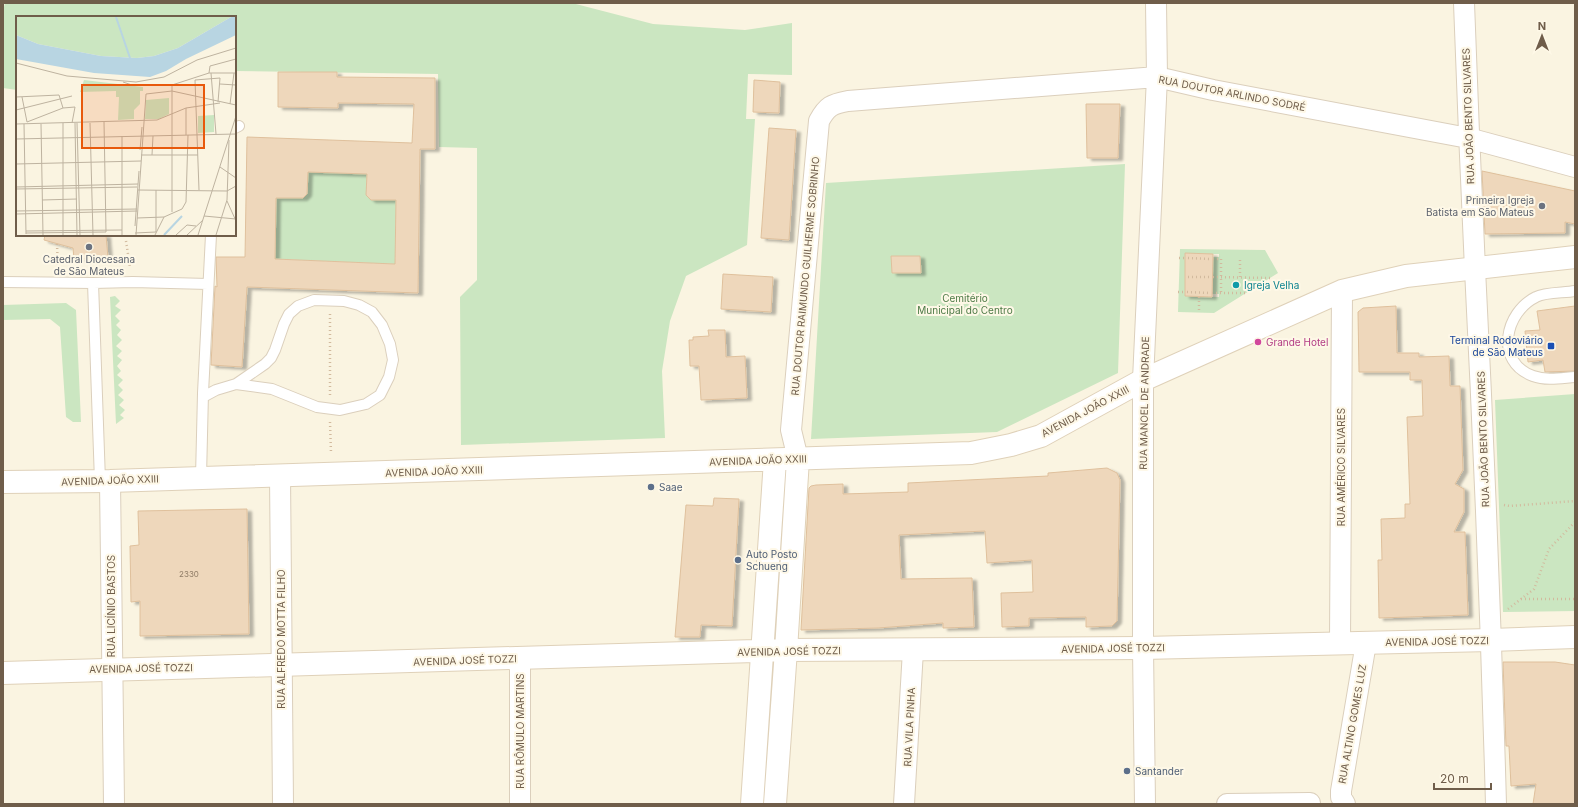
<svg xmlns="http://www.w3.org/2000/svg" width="1578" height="807" viewBox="0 0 1578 807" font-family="Inter,sans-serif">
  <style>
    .green { fill: #cbe6c1; fill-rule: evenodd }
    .building { fill: #eed7bb; stroke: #dfc09c; fill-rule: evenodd; filter: url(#shadow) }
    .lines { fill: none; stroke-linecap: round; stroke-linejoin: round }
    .lane-casing { stroke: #dbcfbc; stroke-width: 12 }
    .street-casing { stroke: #dbcfbc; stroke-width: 22 }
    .secondary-casing { stroke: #dfd1b9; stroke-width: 24 }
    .path { stroke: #d2ba9e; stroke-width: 2.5; stroke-dasharray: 1 3; stroke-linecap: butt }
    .lane { stroke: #fff; stroke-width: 10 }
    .street { stroke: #fff; stroke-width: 20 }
    .secondary { stroke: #fff; stroke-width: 22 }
    .worship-dot { fill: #6b7280; stroke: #fef8e7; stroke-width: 1.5 }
    .culture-dot { fill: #0f9aa8; stroke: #fef8e7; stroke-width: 1.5 }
    .hotel-dot { fill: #d1479c; stroke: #fef8e7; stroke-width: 1.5 }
    .transit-dot { fill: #1a4fb4; stroke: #fef8e7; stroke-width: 1.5 }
    .service-dot { fill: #5c6f8a; stroke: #fef8e7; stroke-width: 1.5 }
    .labels { text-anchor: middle; stroke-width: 4; stroke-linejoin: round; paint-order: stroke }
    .number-label { font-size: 8px; fill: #8f7c66 }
    .street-label { font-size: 10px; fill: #6f5d4a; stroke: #fef8e7 }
    .worship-label { font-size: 10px; fill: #5b616d; stroke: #fef8e7; text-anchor: end }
    .culture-label { font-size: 10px; fill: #0d838f; stroke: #fef8e7; text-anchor: start }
    .park-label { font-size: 10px; fill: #4d7a46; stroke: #fef8e7 }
    .transit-label { font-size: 10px; fill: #164399; stroke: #fef8e7; text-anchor: end }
    .hotel-label { font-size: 10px; fill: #b23c85; stroke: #fef8e7; text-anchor: start }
    .service-label { font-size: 10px; fill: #4e5e75; stroke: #fef8e7; text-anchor: start }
    .inset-river { fill: none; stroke: #b8d5e2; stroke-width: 2 }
    .inset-road { fill: none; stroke: #beb3a0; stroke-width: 1 }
    .view { fill: #e8590c; fill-opacity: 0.15; stroke: #e8590c; stroke-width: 2 }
    .inset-edge { fill: none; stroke: #6f5d4a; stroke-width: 2 }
  </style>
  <defs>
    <filter id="shadow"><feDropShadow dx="4.5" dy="2.5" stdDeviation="1" flood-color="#0004"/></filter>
  </defs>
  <rect width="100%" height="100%" fill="#faf4e1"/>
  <path class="green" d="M 5,3 L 572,3 L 653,24 L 745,30 L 792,23 L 792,75 L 748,74 L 746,119 L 755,119 L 747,245 L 686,276 L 670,321 L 662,371 L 665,438 L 461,445 L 460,297 L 477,280 L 477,148 L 439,147 L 438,74 L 235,71 L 235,17 L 17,17 L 17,90 L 3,88 L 3,11 Z
    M 1125,164 L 1118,373 L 997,432 L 811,439 L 826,183 Z
    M 277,170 L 397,175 L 395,264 L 275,259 ZM 303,182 L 308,187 L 307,194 L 303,198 L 296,198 L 291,193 Z
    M 1180,249 L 1265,250 L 1278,273 L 1214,313 L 1178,312 ZM 1185,254 L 1219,254 L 1219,257 L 1213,257 L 1212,294 L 1219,294 L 1219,297 L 1185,296 Z
    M 115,296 L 120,301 L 115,306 L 121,310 L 115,316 L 120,321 L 116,325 L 121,330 L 117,335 L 122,340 L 116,346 L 122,351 L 117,356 L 122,360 L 117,366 L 121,371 L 117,375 L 123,380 L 118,385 L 123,390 L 118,395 L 124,400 L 119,405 L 125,410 L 120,415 L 124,418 L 116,424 L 110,297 Z
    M 66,303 L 76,310 L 81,422 L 73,422 L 66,417 L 60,327 L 50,319 L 3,320 L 3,305 Z
    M 1575,394 L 1575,611 L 1503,612 L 1495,400 Z"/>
  <path class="building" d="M 278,72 L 337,72 L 337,77 L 435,78 L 435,149 L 420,149 L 418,293 L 247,287 L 242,367 L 211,365 L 215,286 L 217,287 L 216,257 L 245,257 L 247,137 L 412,143 L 414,104 L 338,103 L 338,108 L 278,107 ZM 308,172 L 367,174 L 366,195 L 371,200 L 396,200 L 395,264 L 275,259 L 276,198 L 303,198 L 307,194 Z
    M 754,80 L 780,82 L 779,113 L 753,112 Z
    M 1086,104 L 1120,104 L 1118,158 L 1087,158 Z
    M 769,128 L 796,130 L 789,240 L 761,238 Z
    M 1482,171 L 1575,191 L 1575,224 L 1565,222 L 1565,233 L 1485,234 Z
    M 45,235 L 106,235 L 108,258 L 74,259 L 73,248 L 44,240 Z
    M 1185,253 L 1213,254 L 1212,297 L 1185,296 Z
    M 891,256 L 920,256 L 921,273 L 892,273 Z
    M 723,274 L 773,277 L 771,312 L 721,309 Z
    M 1396,306 L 1397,353 L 1419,353 L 1419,357 L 1449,356 L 1450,386 L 1460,386 L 1463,470 L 1455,484 L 1464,489 L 1464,512 L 1454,532 L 1465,532 L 1468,615 L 1379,618 L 1378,560 L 1382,560 L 1381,519 L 1405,518 L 1405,504 L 1410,504 L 1407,417 L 1423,416 L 1422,380 L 1410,380 L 1410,372 L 1359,372 L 1358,312 L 1363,308 Z
    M 1575,306 L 1575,371 L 1545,372 L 1543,360 L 1528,362 L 1525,331 L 1540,330 L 1537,311 Z
    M 708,330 L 725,330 L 726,357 L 745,356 L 747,398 L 701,400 L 699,366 L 690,366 L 689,340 L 693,340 L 693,337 L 709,336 Z
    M 1107,468 L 1117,473 L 1120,480 L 1117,621 L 1112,626 L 1086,627 L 1086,617 L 1029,618 L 1029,626 L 1002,627 L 1001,593 L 1033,592 L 1032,560 L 987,563 L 985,531 L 899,535 L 901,579 L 972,578 L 974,627 L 943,628 L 943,623 L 878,628 L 801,630 L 809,488 L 811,486 L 816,485 L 843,484 L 843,494 L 908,492 L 908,483 L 1048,476 L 1048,473 Z
    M 714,498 L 739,499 L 732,626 L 701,625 L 700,637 L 675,637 L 686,505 L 713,506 Z
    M 247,509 L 249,634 L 140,636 L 140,601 L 131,602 L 130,546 L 139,545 L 138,511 Z
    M 1503,662 L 1555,662 L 1575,665 L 1575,804 L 1533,804 L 1536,784 L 1511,786 L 1509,746 L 1506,746 Z"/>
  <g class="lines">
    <g class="lane-casing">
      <path id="lane" d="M 235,128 L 239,126
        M 3,282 L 93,283 L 133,282 L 208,284
        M 93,283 L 100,481
        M 1575,291 C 1564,293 1545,292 1536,297 C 1505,312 1494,362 1533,376 C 1547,381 1561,378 1575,377
        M 203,397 L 216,390 L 236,384 L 265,364 L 271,358 L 275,350 L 284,324 L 289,314 L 298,306 L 314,300 L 344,301 L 359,305 L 372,312 L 382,325 L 390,344 L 393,360 L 389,377 L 380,395 L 366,404 L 340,410 L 317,407 L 272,389 L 236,384
        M 201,477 L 203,393 L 211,235"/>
    </g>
    <g class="street-casing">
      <path id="street" d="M 1464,3 C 1467,92 1471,180 1475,269 C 1484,447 1491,625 1496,804
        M 798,459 L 791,430 L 819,121 C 827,106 832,104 848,101 L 1157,77 L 1213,90 L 1468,138 L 1575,167
        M 280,475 L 283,804
        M 110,481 L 114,804
        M 1340,644 L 1342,291
        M 520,659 L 520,804
        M 904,804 L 913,650
        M 1145,804 L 1143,648 L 1143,380 L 1157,77 L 1156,3
        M 1227,804 L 1310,803
        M 1345,804 L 1341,797 L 1341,791 L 1366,643"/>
    </g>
    <g class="secondary-casing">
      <path id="secondary" d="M 3,482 L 110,481 L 971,453 L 1011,445 L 1041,436 L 1143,380 L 1342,291 L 1406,276 L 1575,257
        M 3,673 L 786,650 L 1143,648 L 1491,640 L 1575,637
        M 752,804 L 775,460
        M 775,804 L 786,650 L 798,459"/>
    </g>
    <path class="path" d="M 126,241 L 130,267
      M 57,244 L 58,269
      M 91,258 L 92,269
      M 1179,258 L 1185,258
      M 1188,258 L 1210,259
      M 1213,259 L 1221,259 L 1221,293
      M 1240,260 L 1240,278
      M 1188,277 L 1210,277
      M 1213,277 L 1270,278
      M 1178,292 L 1185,292
      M 1187,292 L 1210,293
      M 1212,293 L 1246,293
      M 1199,297 L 1199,313
      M 330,314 L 330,395
      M 330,422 L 331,453
      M 1504,505 L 1510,506 L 1575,501
      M 1521,599 L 1575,599
      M 1508,609 L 1534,589 L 1549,549 L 1575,522"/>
    <use href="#lane" class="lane"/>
    <use href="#street" class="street"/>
    <use href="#secondary" class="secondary"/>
  </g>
  <g class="worship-dot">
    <circle cx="1542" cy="206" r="4"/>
    <circle cx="89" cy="247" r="4"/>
  </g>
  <circle class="culture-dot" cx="1236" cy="285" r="4"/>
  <circle class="hotel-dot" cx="1258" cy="342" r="4"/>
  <rect class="transit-dot" x="1547" y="342" width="8" height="8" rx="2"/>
  <g class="service-dot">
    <circle cx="651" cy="487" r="4"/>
    <circle cx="738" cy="560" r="4"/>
    <circle cx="1127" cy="771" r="4"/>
  </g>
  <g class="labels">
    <g class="number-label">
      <text x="189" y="577">2330</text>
    </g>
    <g class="street-label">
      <text transform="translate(1232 93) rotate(11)" y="4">RUA DOUTOR ARLINDO SODRÉ</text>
      <text transform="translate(1468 116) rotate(-92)" y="4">RUA JOÃO BENTO SILVARES</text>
      <text transform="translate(805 276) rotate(-85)" y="4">RUA DOUTOR RAIMUNDO GUILHERME SOBRINHO</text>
      <text transform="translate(1144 403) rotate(-89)" y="4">RUA MANOEL DE ANDRADE</text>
      <text transform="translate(1085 411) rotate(-28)" y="4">AVENIDA JOÃO XXIII</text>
      <text transform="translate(1483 439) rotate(-92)" y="4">RUA JOÃO BENTO SILVARES</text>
      <text transform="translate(758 460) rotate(-2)" y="4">AVENIDA JOÃO XXIII</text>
      <text transform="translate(1341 467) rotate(-90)" y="4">RUA AMÉRICO SILVARES</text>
      <text transform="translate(434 471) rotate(-2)" y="4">AVENIDA JOÃO XXIII</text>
      <text transform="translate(110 480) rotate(-2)" y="4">AVENIDA JOÃO XXIII</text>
      <text transform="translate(111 606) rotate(-90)" y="4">RUA LICÍNIO BASTOS</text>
      <text transform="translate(281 639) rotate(-90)" y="4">RUA ALFREDO MOTTA FILHO</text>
      <text transform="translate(1437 641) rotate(-1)" y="4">AVENIDA JOSÉ TOZZI</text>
      <text transform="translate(1113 648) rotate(-1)" y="4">AVENIDA JOSÉ TOZZI</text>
      <text transform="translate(789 651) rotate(-1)" y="4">AVENIDA JOSÉ TOZZI</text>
      <text transform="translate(465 660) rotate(-2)" y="4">AVENIDA JOSÉ TOZZI</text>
      <text transform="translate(141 668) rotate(-1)" y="4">AVENIDA JOSÉ TOZZI</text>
      <text transform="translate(1352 724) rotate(-80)" y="4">RUA ALTINO GOMES LUZ</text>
      <text transform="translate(909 727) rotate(-87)" y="4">RUA VILA PINHA</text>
      <text transform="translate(520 731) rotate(-90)" y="4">RUA RÔMULO MARTINS</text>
    </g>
    <g class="worship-label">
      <text x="1534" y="204">Primeira Igreja<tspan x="1534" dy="12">Batista em São Mateus</tspan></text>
      <text x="89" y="263" text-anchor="middle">Catedral Diocesana<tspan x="89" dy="12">de São Mateus</tspan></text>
    </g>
    <g class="culture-label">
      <text x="1244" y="289">Igreja Velha</text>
    </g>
    <g class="park-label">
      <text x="965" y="302">Cemitério<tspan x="965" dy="12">Municipal do Centro</tspan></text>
    </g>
    <g class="transit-label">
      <text x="1543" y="344">Terminal Rodoviário<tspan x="1543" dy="12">de São Mateus</tspan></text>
    </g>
    <g class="hotel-label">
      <text x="1266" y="346">Grande Hotel</text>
    </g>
    <g class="service-label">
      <text x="659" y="491">Saae</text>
      <text x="746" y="558">Auto Posto<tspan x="746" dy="12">Schueng</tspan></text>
      <text x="1135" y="775">Santander</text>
    </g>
  </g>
  <g transform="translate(16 16)">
    <rect width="220" height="220" fill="#faf4e1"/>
    <path d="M 0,1 L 215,1 L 162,32 L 138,40 L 121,42 L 85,40 L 22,28 L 0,19 ZM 68,64 L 127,71 L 127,75 L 124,75 L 124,88 L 118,94 L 118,103 L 102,104 L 103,81 L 100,81 L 100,75 L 64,76 ZM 153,82 L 153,98 L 143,103 L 129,103 L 130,84 ZM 198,99 L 198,116 L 182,117 L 182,100 Z" fill="#cbe6c1"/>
    <path d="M 215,1 L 220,1 L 220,19 L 170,43 L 150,55 L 134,61 L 78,57 L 0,43 L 0,19 L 22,28 L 85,40 L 121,42 L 138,40 L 162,32 Z" fill="#b8d5e2"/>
    <path class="inset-river" d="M 100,1 L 114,42M 148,219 L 166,200"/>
    <path class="inset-road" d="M 0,47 L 51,60 L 120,66 L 148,61 L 181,44 L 220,32M 193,57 L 194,50 L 220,43M 195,57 L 200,118M 179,64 L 183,174M 179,64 L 204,62 L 202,86M 107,66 L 116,69 L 156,69 L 193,57 L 220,57M 204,68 L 220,69M 156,69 L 156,196M 0,81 L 43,79 L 47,92M 6,81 L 11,106M 214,88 L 218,57M 0,94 L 56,80M 11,106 L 47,92 L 59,91 L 56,107M 47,107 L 47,219M 59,107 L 61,219M 61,107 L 64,219M 74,107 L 77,219M 0,108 L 141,104 L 170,92 L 204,87M 8,108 L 10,218M 25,108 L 27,219M 170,119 L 170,92M 106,120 L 106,219M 0,123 L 220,118M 124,134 L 126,111M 125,139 L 182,139M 136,139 L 137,120M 0,148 L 125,145M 204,151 L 220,162M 0,171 L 122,168M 0,173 L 121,171M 122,174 L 211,175 L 220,170M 140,174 L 140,216M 26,184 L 61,183M 211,185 L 220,205M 0,195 L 121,193M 0,198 L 121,195M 188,200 L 220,203M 121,202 L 148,201M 119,210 L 123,155M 10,215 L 106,214M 10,217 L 90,216 L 88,106M 119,217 L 140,216M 120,219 L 130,78 L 156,75 L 220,89M 139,219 L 148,201 L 166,193 L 170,186 L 172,119M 160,219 L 171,209 L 180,210M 171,219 L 187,204M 182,219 L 220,100M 200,219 L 211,184 L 213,124"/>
    <path class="view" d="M 66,69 L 188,69 L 188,132 L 66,132 Z"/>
    <rect width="220" height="220" class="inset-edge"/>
  </g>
  <rect width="1578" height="807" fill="none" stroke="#6f5d4a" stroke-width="8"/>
  <g transform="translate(1542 36)" stroke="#fef8e7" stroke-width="3" paint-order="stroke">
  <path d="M0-3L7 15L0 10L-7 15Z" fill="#6f5d4a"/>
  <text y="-6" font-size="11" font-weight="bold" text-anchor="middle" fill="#6f5d4a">N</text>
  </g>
  <path d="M1434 783v6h57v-6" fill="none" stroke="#6f5d4a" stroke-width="2"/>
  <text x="1440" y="783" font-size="12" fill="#6f5d4a" stroke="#fef8e7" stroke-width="3" paint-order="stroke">20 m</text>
</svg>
